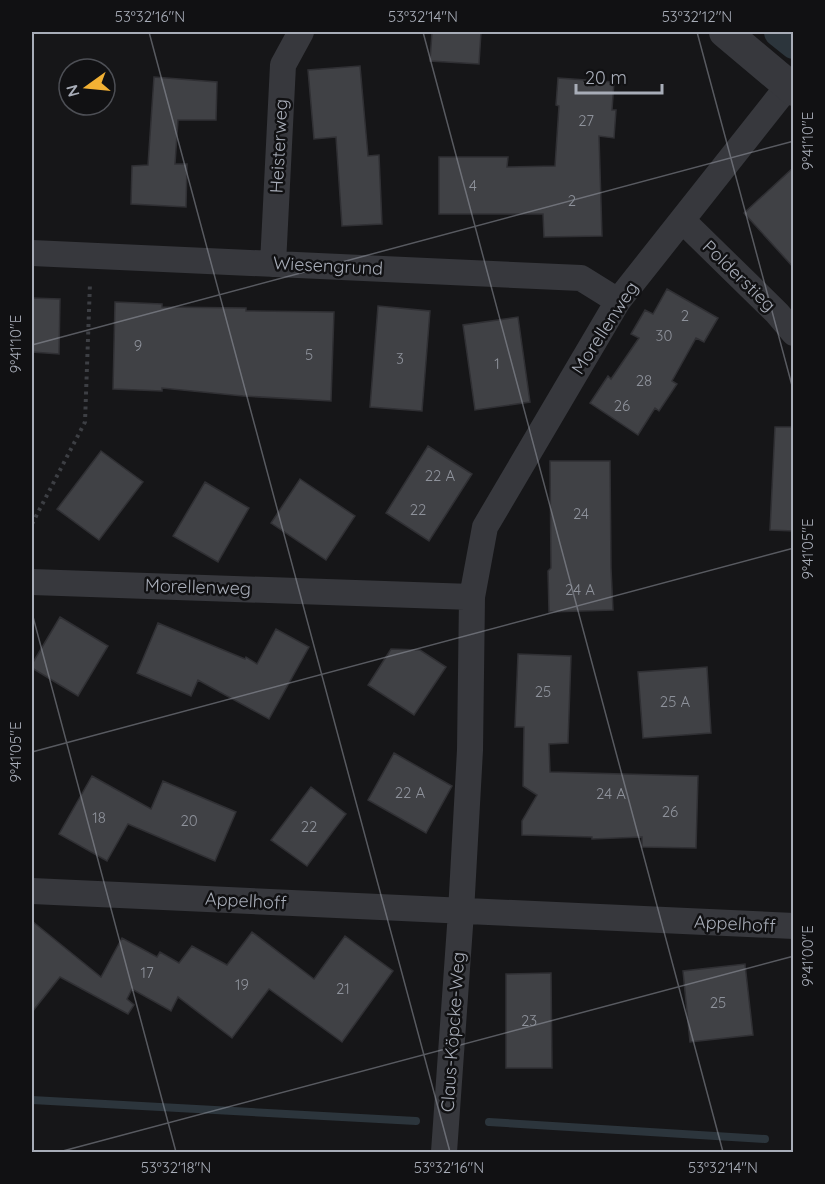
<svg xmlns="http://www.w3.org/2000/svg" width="825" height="1184" viewBox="0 0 825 1184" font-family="Quicksand,sans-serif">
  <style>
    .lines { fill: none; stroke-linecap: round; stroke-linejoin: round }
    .stream { stroke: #2c353c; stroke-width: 8 }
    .canal { stroke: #2c353c; stroke-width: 30 }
    .building { fill: #404145; stroke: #303034; stroke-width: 1.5 }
    .path { stroke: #3d3f44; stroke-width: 4; stroke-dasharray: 3 4.5; stroke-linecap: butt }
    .minor { stroke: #37383d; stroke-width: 26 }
    .tertiary { stroke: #37383d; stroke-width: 32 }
    .ticks { fill: none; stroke: #a8adb8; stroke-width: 1.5; stroke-opacity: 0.45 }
    .labels { text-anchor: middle; stroke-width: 5; stroke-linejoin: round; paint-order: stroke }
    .number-label { font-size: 15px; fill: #8e929b }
    .street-label { font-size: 18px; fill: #a8adb8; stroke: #111113 }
    .neatline { fill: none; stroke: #a8adb8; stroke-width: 2 }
    .ticks-label { font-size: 15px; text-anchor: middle; fill: #a8adb8 }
  </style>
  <rect width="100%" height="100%" fill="#161618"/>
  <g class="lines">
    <path class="stream" d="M 32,1100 L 416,1121
      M 489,1122 L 765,1139"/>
    <path class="canal" d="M 779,32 L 794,44"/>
  </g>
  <path class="building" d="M 432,32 L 481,32 L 479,64 L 430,61 Z
    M 360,66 L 368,156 L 379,155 L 382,224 L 342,226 L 336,137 L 314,139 L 308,70 Z
    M 154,77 L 217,82 L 216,120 L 178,120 L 175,164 L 187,164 L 186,207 L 131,204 L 132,166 L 148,165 Z
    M 558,78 L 614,82 L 612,110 L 616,110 L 614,138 L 599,136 L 602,236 L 544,237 L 543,214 L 439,214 L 439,157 L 508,157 L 507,167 L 555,166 L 559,106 L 556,105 Z
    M 794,167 L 794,268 L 744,213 Z
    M 667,289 L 718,318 L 704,342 L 696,338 L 672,381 L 677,384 L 659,411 L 655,408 L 638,435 L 590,403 L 608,376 L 611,379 L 639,338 L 631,334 L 645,310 L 653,314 Z
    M 32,298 L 60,299 L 59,354 L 32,352 Z
    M 115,302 L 162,304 L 162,307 L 246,308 L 246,311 L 334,312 L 331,401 L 243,396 L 162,388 L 162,391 L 113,389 Z
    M 378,306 L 430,311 L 422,411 L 370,407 Z
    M 518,317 L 530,402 L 475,410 L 463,325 Z
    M 775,427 L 794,427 L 794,531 L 770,530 Z
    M 428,446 L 472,474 L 429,541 L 386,513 Z
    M 101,451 L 143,482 L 99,540 L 57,509 Z
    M 550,461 L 610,461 L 611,568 L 613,610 L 549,612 L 548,571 L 551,568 Z
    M 300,479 L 355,516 L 326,560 L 271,523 Z
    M 205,482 L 249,508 L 218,562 L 173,536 Z
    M 60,617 L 108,646 L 78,696 L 32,668 L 32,664 Z
    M 158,623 L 245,659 L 246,657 L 257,664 L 276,629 L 309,647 L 269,719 L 198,680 L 191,696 L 137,673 Z
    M 391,649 L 420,650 L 446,667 L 414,715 L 368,685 Z
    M 518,654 L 571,656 L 568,743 L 549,744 L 550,772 L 698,776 L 696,848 L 642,847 L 642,837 L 592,839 L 592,837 L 522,835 L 522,821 L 537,795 L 523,786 L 524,727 L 515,727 Z
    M 707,667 L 711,733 L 643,738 L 638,672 Z
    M 394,753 L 452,786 L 426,833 L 368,800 Z
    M 92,776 L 151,809 L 163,781 L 236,812 L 215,861 L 128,824 L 107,861 L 59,834 Z
    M 311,787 L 346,814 L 307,866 L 271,840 Z
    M 32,921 L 101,977 L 122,938 L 157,957 L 160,952 L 179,963 L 192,946 L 227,965 L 252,932 L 314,979 L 345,936 L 393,971 L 342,1042 L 269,989 L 232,1038 L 178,997 L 171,1011 L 132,989 L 127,999 L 134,1005 L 128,1014 L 60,977 L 32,1012 Z
    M 745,964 L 753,1035 L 690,1042 L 683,971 Z
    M 551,973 L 552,1068 L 506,1068 L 506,974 Z"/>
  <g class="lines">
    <path class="path" d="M 32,524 L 85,422 L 90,283"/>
    <path class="minor" d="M 682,220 L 777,313 L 794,333
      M 32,253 L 581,278 L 618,301
      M 273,264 L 283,65 L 301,32
      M 32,582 L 472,597
      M 32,891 L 794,926
      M 444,1152 L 461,912 L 470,750 L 472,597 L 485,527 L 618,301 L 788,86"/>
    <path class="tertiary" d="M 725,32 L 794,90"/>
  </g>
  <path class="ticks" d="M 149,32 L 450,1152M 423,32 L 723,1152M 697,32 L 794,393M 32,345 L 794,141M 32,613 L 176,1152M 32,752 L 794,548M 59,1152 L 794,956"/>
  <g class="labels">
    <g class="number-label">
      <text x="586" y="126">27</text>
      <text x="473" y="191">4</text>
      <text x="572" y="206">2</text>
      <text x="685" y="321">2</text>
      <text x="664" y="341">30</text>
      <text x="138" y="351">9</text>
      <text x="309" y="360">5</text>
      <text x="400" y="364">3</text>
      <text x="497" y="369">1</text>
      <text x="644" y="386">28</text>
      <text x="622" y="411">26</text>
      <text x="440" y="481">22 A</text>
      <text x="418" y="515">22</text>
      <text x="581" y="519">24</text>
      <text x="580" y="595">24 A</text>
      <text x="543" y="697">25</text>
      <text x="675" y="707">25 A</text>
      <text x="410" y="798">22 A</text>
      <text x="611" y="799">24 A</text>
      <text x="670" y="817">26</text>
      <text x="99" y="823">18</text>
      <text x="189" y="826">20</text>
      <text x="309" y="832">22</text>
      <text x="147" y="978">17</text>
      <text x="242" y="990">19</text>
      <text x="343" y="994">21</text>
      <text x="718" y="1008">25</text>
      <text x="529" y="1026">23</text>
    </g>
    <g class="street-label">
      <text transform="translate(279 146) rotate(-87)" y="6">Heisterweg</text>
      <text transform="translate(328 266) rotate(3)" y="6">Wiesengrund</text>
      <text transform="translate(739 276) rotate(44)" y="6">Polderstieg</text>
      <text transform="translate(605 328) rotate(-57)" y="6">Morellenweg</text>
      <text transform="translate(198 587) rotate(2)" y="6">Morellenweg</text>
      <text transform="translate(246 901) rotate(3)" y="6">Appelhoff</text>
      <text transform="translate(735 924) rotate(3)" y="6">Appelhoff</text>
      <text transform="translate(453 1032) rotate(-86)" y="6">Claus-Köpcke-Weg</text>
    </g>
  </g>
  <rect width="825" height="1184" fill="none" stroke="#111113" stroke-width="66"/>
  <g transform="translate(87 87) rotate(255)"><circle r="28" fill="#111113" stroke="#4d4f55" stroke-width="1.5"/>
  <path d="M0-4.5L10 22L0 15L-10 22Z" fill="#f2b134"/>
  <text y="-9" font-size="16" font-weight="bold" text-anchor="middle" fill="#a8adb8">N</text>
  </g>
  <path d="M576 84v9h86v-9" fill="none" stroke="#a8adb8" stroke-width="3"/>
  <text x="585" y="84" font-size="18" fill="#a8adb8" stroke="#111113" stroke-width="4.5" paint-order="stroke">20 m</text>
  <rect x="33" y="33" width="759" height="1118" class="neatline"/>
  <g class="ticks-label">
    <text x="150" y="22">53°32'16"N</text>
    <text x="423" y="22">53°32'14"N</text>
    <text x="697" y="22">53°32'12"N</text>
    <text transform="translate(808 141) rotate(-90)" y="5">9°41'10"E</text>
    <text transform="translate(16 344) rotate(-90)" y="5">9°41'10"E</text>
    <text transform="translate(808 549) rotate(-90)" y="5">9°41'05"E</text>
    <text transform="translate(16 752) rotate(-90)" y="5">9°41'05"E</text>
    <text transform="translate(808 956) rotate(-90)" y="5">9°41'00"E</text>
    <text x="176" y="1173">53°32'18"N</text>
    <text x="449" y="1173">53°32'16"N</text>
    <text x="723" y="1173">53°32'14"N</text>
  </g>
</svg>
